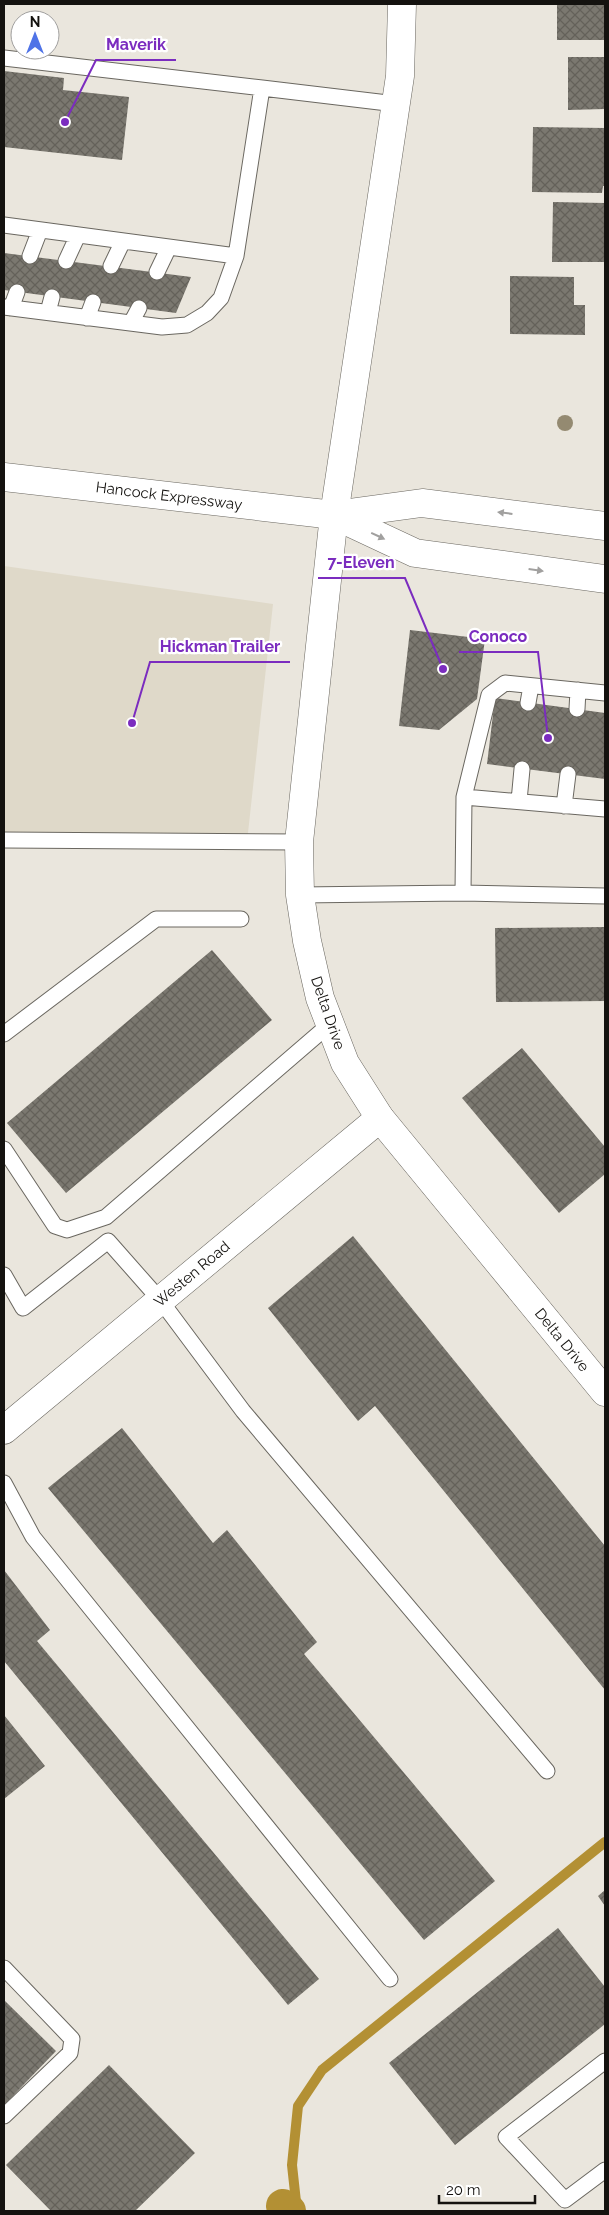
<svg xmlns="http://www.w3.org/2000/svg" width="609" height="2215" viewBox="0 0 609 2215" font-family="Raleway,sans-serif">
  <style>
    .built { fill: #dfd9c9 }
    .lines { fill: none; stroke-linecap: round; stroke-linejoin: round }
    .stream { stroke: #b39034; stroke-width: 10 }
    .canal { stroke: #b39034; stroke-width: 34 }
    .building { fill: url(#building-cross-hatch) }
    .service-casing { stroke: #6a6760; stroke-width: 17 }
    .minor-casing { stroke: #6a6760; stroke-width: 29 }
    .secondary-casing { stroke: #6a6760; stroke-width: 29 }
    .primary-casing { stroke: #6a6760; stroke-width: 29 }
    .service { stroke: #fff; stroke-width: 15 }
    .minor { stroke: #fff; stroke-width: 28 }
    .secondary { stroke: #fff; stroke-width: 28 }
    .primary { stroke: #fff; stroke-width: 28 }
    .tree { fill: #948a71 }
    .oneway { fill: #a1a09f }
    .labels { text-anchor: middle; stroke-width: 4.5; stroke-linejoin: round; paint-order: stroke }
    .street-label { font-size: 15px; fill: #14120f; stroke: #fff }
    .leader { fill: none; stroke: #7b2cbf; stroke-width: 2 }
    .callout-dot { fill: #7b2cbf; stroke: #fff; stroke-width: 2 }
    .callout-label { font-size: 16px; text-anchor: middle; font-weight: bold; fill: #7b2cbf; stroke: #fff; stroke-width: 4.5; stroke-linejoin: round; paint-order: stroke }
  </style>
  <defs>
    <pattern id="building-cross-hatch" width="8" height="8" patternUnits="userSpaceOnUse" patternTransform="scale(1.25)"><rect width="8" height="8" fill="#7b7870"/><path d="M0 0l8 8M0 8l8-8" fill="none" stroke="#64615a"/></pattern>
  </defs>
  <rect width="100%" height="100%" fill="#eae6dd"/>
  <path class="built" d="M 4,566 L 273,604 L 247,842 L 4,841 Z"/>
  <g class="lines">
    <path class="stream" d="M 297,2211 L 292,2165 L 298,2106 L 322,2070 L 605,1842"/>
    <path class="canal" d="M 283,2206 L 289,2211"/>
  </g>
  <path class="building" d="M 557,4 L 605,4 L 605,40 L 557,40 Z
    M 568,57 L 605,57 L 605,109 L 568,110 Z
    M 4,71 L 64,78 L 63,90 L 129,97 L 122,160 L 4,147 Z
    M 533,127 L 605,128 L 605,186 L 603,186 L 602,193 L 532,192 Z
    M 553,202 L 605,203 L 605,262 L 552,262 Z
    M 4,253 L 66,261 L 191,277 L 176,313 L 4,290 Z
    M 510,276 L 574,277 L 574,305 L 585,305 L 585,335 L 510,334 Z
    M 410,630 L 485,639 L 477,699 L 439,730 L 399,726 Z
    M 495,698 L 605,713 L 605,779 L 487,764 Z
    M 605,927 L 605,1001 L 496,1002 L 495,928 Z
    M 212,950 L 272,1020 L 66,1193 L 7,1123 Z
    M 522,1048 L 605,1147 L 605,1174 L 559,1213 L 462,1098 Z
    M 353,1236 L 605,1546 L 605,1690 L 375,1406 L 358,1421 L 268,1308 Z
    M 122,1428 L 213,1543 L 227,1530 L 317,1642 L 304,1654 L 495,1881 L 424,1940 L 48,1488 Z
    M 4,1570 L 50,1630 L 37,1641 L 319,1979 L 288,2005 L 4,1661 Z
    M 4,1715 L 45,1766 L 4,1799 Z
    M 605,1890 L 605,1906 L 598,1896 Z
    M 558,1928 L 605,1987 L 605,2024 L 455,2145 L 389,2063 Z
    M 4,2000 L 56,2051 L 4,2105 Z
    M 109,2065 L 195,2153 L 135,2211 L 51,2211 L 6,2165 Z"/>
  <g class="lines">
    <g class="service-casing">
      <path id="service" d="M 4,58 L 262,88 L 236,256 L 221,298 L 207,313 L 187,325 L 162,327 L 4,307
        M 262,88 L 396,104
        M 4,225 L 236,256
        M 30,256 L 40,230
        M 66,261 L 78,235
        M 111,266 L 123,241
        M 157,272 L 169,247
        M 11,308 L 17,292
        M 48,312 L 52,297
        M 87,318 L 93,302
        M 131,323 L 139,308
        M 528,703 L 531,686
        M 577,709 L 578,690
        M 464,797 L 489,695 L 505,683 L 605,693
        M 519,801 L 522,769
        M 564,806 L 568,774
        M 4,840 L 299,842
        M 463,893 L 605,896
        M 300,895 L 463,893 L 464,797 L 605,809
        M 4,1034 L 156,919 L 241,919
        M 4,1149 L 55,1226 L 67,1230 L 106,1217 L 330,1024
        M 4,1275 L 23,1308 L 108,1241 L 161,1301 L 243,1411 L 547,1771
        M 4,1483 L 33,1537 L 390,1979
        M 4,1968 L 72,2039 L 70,2053 L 4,2116
        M 605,2061 L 506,2137 L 565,2200 L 605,2170"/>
    </g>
    <g class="minor-casing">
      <path id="minor" d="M 4,1430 L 380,1118"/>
    </g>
    <g class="secondary-casing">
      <path id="secondary" d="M 334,515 L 299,842 L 300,895 L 307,941 L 320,998 L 345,1063 L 380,1118 L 605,1392"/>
    </g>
    <g class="primary-casing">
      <path id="primary" d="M 4,477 L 334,515 L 422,503 L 605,526
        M 334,515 L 400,76 L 402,4
        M 334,515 L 415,553 L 605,579"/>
    </g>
    <use href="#service" class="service"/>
    <use href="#minor" class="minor"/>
    <use href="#secondary" class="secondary"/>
    <use href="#primary" class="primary"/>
  </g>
  <circle class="tree" cx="565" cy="423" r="8"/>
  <defs><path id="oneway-solid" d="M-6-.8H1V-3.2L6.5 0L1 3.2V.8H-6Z" transform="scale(1.25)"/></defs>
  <g class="oneway">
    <use href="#oneway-solid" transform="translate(505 513) rotate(-173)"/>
    <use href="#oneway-solid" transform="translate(378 536) rotate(25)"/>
    <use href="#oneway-solid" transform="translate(536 570) rotate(8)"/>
  </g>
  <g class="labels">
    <g class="street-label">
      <text transform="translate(169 496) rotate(7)" y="5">Hancock Expressway</text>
      <text transform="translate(328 1013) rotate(71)" y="5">Delta Drive</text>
      <text transform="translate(192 1274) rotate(-40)" y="5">Westen Road</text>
      <text transform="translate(562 1340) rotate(51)" y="5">Delta Drive</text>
    </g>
  </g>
  <path class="leader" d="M65 122L96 60H176M443 669L405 578H318M548 738L538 652H459M132 723L150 662H290"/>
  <g class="callout-dot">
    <circle cx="65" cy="122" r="5"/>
    <circle cx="443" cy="669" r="5"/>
    <circle cx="548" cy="738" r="5"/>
    <circle cx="132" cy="723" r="5"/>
  </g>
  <g class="callout-label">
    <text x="136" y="50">Maverik</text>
    <text x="361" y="568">7-Eleven</text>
    <text x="498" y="642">Conoco</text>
    <text x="220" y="652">Hickman Trailer</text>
  </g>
  <rect width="609" height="2215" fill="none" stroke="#14120f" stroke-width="10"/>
  <g transform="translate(35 35)"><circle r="24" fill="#ffffff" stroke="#a1a09f"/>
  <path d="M0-4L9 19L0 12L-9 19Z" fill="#4f73e7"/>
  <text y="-8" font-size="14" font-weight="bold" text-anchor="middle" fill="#14120f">N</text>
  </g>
  <path d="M439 2195v8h96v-8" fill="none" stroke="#14120f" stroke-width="2.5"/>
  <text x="446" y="2195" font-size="15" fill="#14120f" stroke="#ffffff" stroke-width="4" paint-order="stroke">20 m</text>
</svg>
